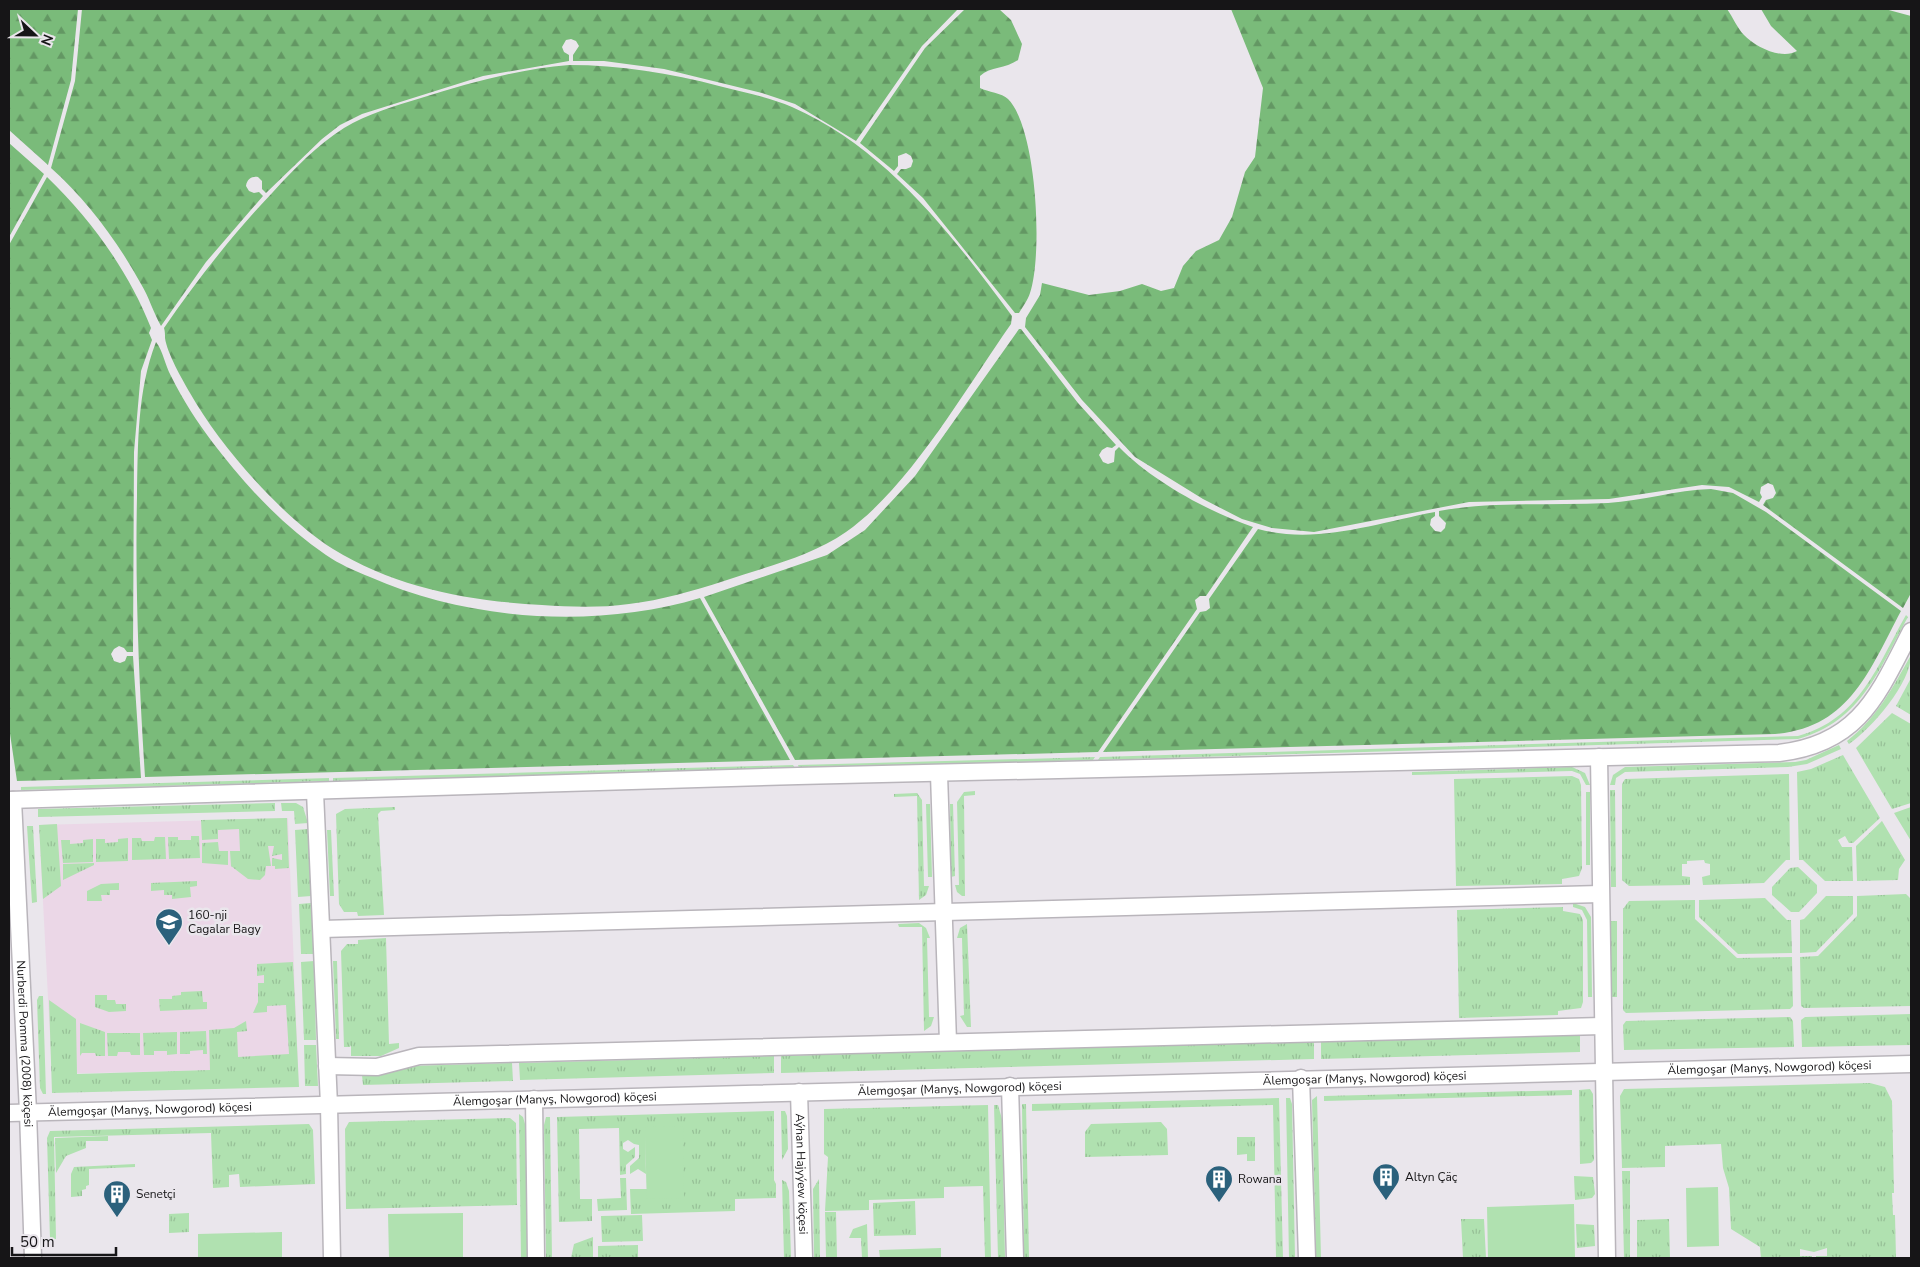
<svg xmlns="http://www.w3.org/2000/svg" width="1920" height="1267" viewBox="0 0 1920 1267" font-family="'Nunito Sans',sans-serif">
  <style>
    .education { fill: #ebd7e7 }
    .grass { fill: url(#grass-tufts) }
    .forest { fill: url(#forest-firs) }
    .garden { fill: #b0e1b0 }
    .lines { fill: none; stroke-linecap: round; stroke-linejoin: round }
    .minor-casing { stroke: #b9b5bb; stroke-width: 19 }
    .minor { stroke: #fff; stroke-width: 16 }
    .labels { text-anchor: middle; stroke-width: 5; stroke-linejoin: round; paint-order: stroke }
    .poi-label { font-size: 12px; fill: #161517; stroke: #eae6ec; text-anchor: start }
    .street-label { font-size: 12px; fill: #161517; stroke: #eae6ec }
  </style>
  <defs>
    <pattern id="grass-tufts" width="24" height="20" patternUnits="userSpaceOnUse" patternTransform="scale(1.25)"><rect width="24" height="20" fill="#b0e1b0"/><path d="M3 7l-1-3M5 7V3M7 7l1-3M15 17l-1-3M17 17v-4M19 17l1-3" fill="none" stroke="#97c097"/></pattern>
    <pattern id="forest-firs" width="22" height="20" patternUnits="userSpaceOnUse" patternTransform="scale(1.25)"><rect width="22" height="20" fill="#7abb7a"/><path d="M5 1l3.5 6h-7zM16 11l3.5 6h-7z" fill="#639763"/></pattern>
  </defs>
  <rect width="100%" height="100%" fill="#eae6ec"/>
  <path class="education" d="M 288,818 L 298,1068 L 52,1074 L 39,825 Z"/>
  <path class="grass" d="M 1906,615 L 1908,617 C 1879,669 1862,721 1798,739 L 1098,760 L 1100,757 L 1798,736 C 1860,719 1877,666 1906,615 Z
    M 1911,655 C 1911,683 1872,728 1849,744 L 1847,741 C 1877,718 1893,687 1911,655 Z
    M 1911,678 L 1911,715 L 1896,706 Z
    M 1892,713 L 1911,724 L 1911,803 L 1892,809 L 1856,748 Z
    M 1839,745 L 1841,749 L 1807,764 L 1788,767 L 1625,772 L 1616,778 L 1615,785 L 1610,785 L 1613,775 L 1625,767 L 1795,762 L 1806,760 Z
    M 1843,755 L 1880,818 L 1853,843 L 1849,843 L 1845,836 L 1838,840 L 1842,847 L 1852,847 L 1853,881 L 1825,881 L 1803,860 L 1799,860 L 1797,772 L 1811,769 Z
    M 1095,757 L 1093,760 L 799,768 L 798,765 Z
    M 793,765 L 795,768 L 333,781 L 333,778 Z
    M 1572,767 L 1585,773 L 1590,785 L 1586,785 L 1580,774 L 1572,771 L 1412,775 L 1412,772 Z
    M 1789,774 L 1790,860 L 1786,860 L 1764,883 L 1703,885 L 1702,877 L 1710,875 L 1710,864 L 1705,863 L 1704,860 L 1687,861 L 1687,864 L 1682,864 L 1682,876 L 1690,877 L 1690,885 L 1629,886 L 1622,880 L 1622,784 L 1625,779 Z
    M 1572,776 L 1579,779 L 1581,785 L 1582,868 L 1579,876 L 1562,879 L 1562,884 L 1456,886 L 1454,779 Z
    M 329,778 L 329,781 L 21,790 L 21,787 Z
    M 1610,790 L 1615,790 L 1616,887 L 1611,887 Z
    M 975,791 L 975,795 L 964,796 L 965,896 L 962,896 L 957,892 L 955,885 L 959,885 L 957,802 L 964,792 Z
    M 1586,792 L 1590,792 L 1590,865 L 1586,865 Z
    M 917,793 L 922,800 L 924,886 L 929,886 L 926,895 L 919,900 L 917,796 L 894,797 L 894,794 Z
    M 275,803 L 275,811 L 38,817 L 38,809 Z
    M 281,803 L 296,803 L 303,807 L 308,823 L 295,824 L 294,811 L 282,811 Z
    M 926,804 L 930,804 L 932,877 L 928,877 Z
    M 950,804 L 953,804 L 955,876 L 951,877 Z
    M 395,807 L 395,810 L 381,811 L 378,814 L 384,915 L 358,916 L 357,912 L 344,912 L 339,904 L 336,814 L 345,809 Z
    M 1911,807 L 1911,841 L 1894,813 Z
    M 287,818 L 289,868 L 275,869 L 275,866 L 272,866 L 272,858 L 282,860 L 282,854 L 272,856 L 274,846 L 268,846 L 271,866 L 266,866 L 265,875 L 260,880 L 248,879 L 231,866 L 230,851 L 240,851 L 239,829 L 218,830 L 218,839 L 202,840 L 201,820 Z
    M 1882,821 L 1905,860 L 1899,869 L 1898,880 L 1857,881 L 1856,846 Z
    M 57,824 L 61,886 L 43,899 L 39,825 Z
    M 27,826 L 33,826 L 37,902 L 32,903 Z
    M 308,829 L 311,896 L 298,897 L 295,830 Z
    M 327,830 L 331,830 L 334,896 L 330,896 Z
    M 191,836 L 199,836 L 200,858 L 169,859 L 168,837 L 178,837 L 178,840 L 191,840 Z
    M 155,837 L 165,837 L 166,859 L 132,860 L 132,838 L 141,838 L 142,841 L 154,841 Z
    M 128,838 L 128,861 L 96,862 L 96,839 L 105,839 L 105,843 L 118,842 L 118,839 Z
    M 93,839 L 93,862 L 63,863 L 61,840 L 70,840 L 70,844 L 83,843 L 83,840 Z
    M 218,842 L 219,851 L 228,851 L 228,865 L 202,863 L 202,843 Z
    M 94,863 L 94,865 L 63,880 L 63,864 Z
    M 1798,867 L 1817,885 L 1817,893 L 1799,912 L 1791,912 L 1772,895 L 1772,887 L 1790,868 Z
    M 197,881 L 197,886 L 190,887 L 191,897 L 172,899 L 172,895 L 164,895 L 164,890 L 151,891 L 151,883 Z
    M 119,883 L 119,890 L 110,890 L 110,895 L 101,895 L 102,901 L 87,901 L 87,891 L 101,884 Z
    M 1906,894 L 1911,899 L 1911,1006 L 1804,1008 L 1801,1006 L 1800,957 L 1818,956 L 1857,916 L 1857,896 Z
    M 1826,896 L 1853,896 L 1853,914 L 1816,952 L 1800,953 L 1800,920 L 1804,919 Z
    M 1765,898 L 1787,920 L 1791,920 L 1792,953 L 1738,954 L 1699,917 L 1699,900 Z
    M 1695,900 L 1695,919 L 1737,958 L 1792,957 L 1793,1006 L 1790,1009 L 1626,1013 L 1623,1010 L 1623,909 L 1629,901 Z
    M 311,903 L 314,954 L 301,954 L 299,904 Z
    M 1573,903 L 1585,907 L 1591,917 L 1592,997 L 1588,997 L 1587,920 L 1582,910 L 1573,907 Z
    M 1563,907 L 1563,911 L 1580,914 L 1583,920 L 1583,1002 L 1581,1008 L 1558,1011 L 1558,1015 L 1459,1018 L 1457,910 Z
    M 1611,921 L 1617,921 L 1617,997 L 1611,997 Z
    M 919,923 L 926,928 L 930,938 L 927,938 L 929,1017 L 934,1017 L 931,1026 L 924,1031 L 922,927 L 899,927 L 898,924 Z
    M 967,924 L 971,1027 L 967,1027 L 960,1016 L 964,1015 L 962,938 L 957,938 L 960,928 Z
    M 386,938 L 389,1044 L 399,1043 L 399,1048 L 381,1056 L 351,1056 L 351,1045 L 350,1047 L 344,1047 L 341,951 L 347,944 L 358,944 L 358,940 Z
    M 314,961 L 316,1040 L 304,1040 L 301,962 Z
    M 333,961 L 337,961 L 339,1039 L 336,1039 Z
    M 293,962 L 299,1087 L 52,1093 L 49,1000 L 76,1019 L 77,1074 L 210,1070 L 209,1030 L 234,1028 L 246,1021 L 247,1031 L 237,1032 L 238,1057 L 289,1054 L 286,1005 L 267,1006 L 267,1012 L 253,1013 L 258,1002 L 258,983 L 264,983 L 264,975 L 257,976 L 257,964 Z
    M 202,991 L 203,1002 L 207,1002 L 207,1009 L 160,1011 L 159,999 L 172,999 L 172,996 L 181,995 L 181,992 Z
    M 95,995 L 107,995 L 107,1000 L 115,1000 L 116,1004 L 126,1004 L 126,1011 L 109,1012 L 95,1007 Z
    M 39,996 L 43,996 L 46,1094 L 43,1094 L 40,1088 L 37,1000 Z
    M 1911,1014 L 1911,1045 L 1802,1047 L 1801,1020 L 1805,1017 Z
    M 1790,1017 L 1793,1021 L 1794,1047 L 1624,1050 L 1623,1025 L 1626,1021 Z
    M 80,1023 L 105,1032 L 105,1056 L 96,1056 L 95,1053 L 82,1053 L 80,1056 Z
    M 206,1031 L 207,1054 L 203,1054 L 203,1050 L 190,1051 L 190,1054 L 180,1054 L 180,1032 Z
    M 177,1032 L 177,1054 L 167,1055 L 167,1051 L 154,1051 L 154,1055 L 144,1055 L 143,1033 Z
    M 107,1033 L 140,1033 L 140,1055 L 131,1055 L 130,1052 L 118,1052 L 117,1056 L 108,1056 Z
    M 1580,1034 L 1580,1052 L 1321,1059 L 1321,1041 Z
    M 1314,1041 L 1314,1059 L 781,1073 L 781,1056 Z
    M 304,1045 L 316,1045 L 318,1086 L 305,1086 Z
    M 774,1056 L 774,1073 L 520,1080 L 519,1063 Z
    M 512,1063 L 513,1081 L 363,1085 L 362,1075 L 387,1074 L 409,1066 Z
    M 1870,1083 L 1885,1087 L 1892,1101 L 1894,1193 L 1892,1193 L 1893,1215 L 1895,1215 L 1896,1258 L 1816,1258 L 1816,1256 L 1827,1256 L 1827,1248 L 1814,1252 L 1800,1249 L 1800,1256 L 1812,1256 L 1812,1258 L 1761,1258 L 1760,1247 L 1731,1229 L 1729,1188 L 1723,1168 L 1721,1144 L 1665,1146 L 1665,1167 L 1622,1168 L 1620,1096 L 1624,1089 Z
    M 1590,1089 L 1593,1094 L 1594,1160 L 1591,1163 L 1580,1164 L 1579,1090 Z
    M 1572,1090 L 1572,1095 L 1324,1101 L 1324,1096 Z
    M 1317,1096 L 1321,1258 L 1316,1258 L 1312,1100 Z
    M 1279,1098 L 1283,1258 L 1276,1258 L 1273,1105 L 1032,1111 L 1032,1104 Z
    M 1286,1098 L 1290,1098 L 1292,1104 L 1295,1258 L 1289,1258 Z
    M 1022,1104 L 1026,1104 L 1029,1258 L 1024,1258 Z
    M 988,1105 L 991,1258 L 985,1258 L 983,1186 L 944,1187 L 944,1198 L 869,1200 L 869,1210 L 825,1211 L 828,1157 L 824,1154 L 824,1109 Z
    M 994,1105 L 998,1105 L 1002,1119 L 1005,1258 L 998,1258 Z
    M 774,1111 L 774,1180 L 776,1184 L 776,1198 L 735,1199 L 735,1211 L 631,1214 L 630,1189 L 647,1189 L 647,1199 L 645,1128 L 646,1174 L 638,1169 L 630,1174 L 630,1166 L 639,1158 L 639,1145 L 634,1144 L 628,1140 L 623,1143 L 623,1149 L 628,1152 L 635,1147 L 635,1157 L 626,1165 L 626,1174 L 620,1175 L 619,1128 L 579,1129 L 580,1199 L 592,1199 L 592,1221 L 559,1222 L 557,1117 Z
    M 781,1111 L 785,1111 L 787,1116 L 788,1149 L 782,1160 Z
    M 519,1114 L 523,1117 L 525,1124 L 528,1258 L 521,1258 Z
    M 546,1117 L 550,1117 L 552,1258 L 546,1258 L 544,1125 Z
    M 510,1118 L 516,1123 L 517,1205 L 346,1209 L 345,1129 L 349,1122 Z
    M 1161,1122 L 1167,1129 L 1168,1155 L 1085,1157 L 1085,1132 L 1091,1124 Z
    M 309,1124 L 313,1130 L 315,1184 L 240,1187 L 239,1174 L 229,1175 L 229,1187 L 213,1188 L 211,1133 L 54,1137 L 56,1239 L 50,1239 L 47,1138 L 50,1131 Z
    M 108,1136 L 108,1141 L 86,1141 L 86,1148 L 66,1156 L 56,1173 L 55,1138 Z
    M 1237,1137 L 1255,1137 L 1255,1161 L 1247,1161 L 1247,1154 L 1237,1155 Z
    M 135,1164 L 135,1167 L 89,1169 L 89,1185 L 86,1186 L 86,1189 L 82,1190 L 82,1196 L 71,1197 L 71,1174 L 74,1167 Z
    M 1622,1171 L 1630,1171 L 1630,1258 L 1624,1258 Z
    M 1574,1176 L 1593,1177 L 1595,1194 L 1592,1198 L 1575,1200 Z
    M 620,1178 L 626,1178 L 627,1210 L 598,1211 L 597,1199 L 621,1198 Z
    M 819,1179 L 820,1258 L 814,1258 L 813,1189 Z
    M 782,1180 L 786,1182 L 789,1191 L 791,1258 L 784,1258 Z
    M 915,1201 L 916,1235 L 874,1236 L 873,1203 Z
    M 825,1212 L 836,1212 L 837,1258 L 826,1258 Z
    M 189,1213 L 189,1232 L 169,1233 L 169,1214 Z
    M 642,1215 L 643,1241 L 602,1242 L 601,1216 Z
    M 1461,1219 L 1484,1219 L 1486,1258 L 1463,1258 Z
    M 1669,1219 L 1670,1258 L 1637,1258 L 1637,1220 Z
    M 867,1224 L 868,1258 L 862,1258 L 861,1238 L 849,1238 L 853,1229 Z
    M 1576,1224 L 1594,1225 L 1595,1246 L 1577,1248 Z
    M 593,1237 L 593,1258 L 571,1258 L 574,1244 Z
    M 638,1245 L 638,1258 L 598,1258 L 598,1246 Z"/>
  <path class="forest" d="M 9,9 L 78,9 L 71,80 L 48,165 L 9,130 Z
    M 82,9 L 958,9 L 922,46 L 856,141 L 795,104 L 762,93 L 664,69 L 604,61 L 573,61 L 573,55 L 579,46 L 576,41 L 571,39 L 566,40 L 562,47 L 564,52 L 569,55 L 569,61 L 483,76 L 362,114 L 340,125 L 322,139 L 266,193 L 262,189 L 262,181 L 258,177 C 252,176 247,179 246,186 L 249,191 L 254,193 L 259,192 L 263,196 L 206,262 L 161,326 C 153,312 149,297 141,284 C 118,242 87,200 51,168 L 75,81 Z
    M 965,9 L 999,9 L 1011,20 L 1022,44 L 1018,60 C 1005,69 991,66 980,76 L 980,88 C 988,92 1002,93 1008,99 C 1037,128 1043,255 1030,293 C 1028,300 1023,306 1019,313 L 1015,313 L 923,198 L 897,174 L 901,169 L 906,169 L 911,167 L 913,161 L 911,156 L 906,153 L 898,156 L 898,166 L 894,171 L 860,143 L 925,48 Z
    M 1231,9 L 1727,9 C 1733,17 1737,28 1744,35 C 1755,47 1782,60 1797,51 L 1771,26 L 1761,9 L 1885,9 L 1911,16 L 1911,593 L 1903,608 L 1763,505 L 1766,500 L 1773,498 L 1776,493 L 1773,485 L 1768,483 L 1761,487 L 1760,493 L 1762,497 L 1759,502 L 1729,487 L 1702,485 L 1609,499 L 1469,502 L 1314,532 L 1272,528 L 1242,519 L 1203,499 L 1135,457 L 1082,400 L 1025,327 L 1026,318 L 1040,295 L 1042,283 L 1089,295 L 1120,291 L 1142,284 L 1161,291 L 1174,288 L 1183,266 L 1196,251 L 1219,240 L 1232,217 L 1245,172 L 1255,157 L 1263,88 Z
    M 569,65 C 620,65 670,73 719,86 C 743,92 769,97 792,107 C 887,149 952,235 1012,316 L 1011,324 C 966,388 909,488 846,532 C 810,557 765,567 724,581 C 693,591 662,600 629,604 C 600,608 571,607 542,605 C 469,601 396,588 333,549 C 281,516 220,446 190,393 C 182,379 167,353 165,338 C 165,335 165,331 164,328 C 197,280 233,234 273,192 C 294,169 317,145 344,128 C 367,114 395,106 421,98 C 469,83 519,69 569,65 Z
    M 9,143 L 44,174 L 9,237 Z
    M 47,177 C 91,219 129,272 151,328 L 149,333 L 152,340 L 141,371 L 134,452 L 133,652 L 127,652 L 124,648 L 119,646 L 114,649 L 111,654 L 114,661 L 120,663 L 125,661 L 127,656 L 133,656 L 141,778 L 17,781 L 9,727 L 9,245 Z
    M 1019,329 L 1021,329 L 1078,403 L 1116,445 L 1112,448 L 1107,447 L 1102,450 L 1099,455 L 1103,462 L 1108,464 L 1114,462 L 1115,451 L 1119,447 C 1152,481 1209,512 1253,527 L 1206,596 L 1200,596 L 1195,600 L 1197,609 L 1098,752 L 795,760 L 704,597 L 827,555 L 865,530 L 915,476 Z
    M 156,342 C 163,351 165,365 171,376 C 183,400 197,422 213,443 C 245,485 282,525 326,555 C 339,564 355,571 370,577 C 469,621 596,629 700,598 L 790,760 L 145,777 C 139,683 135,590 137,496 C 138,444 137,391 156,342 Z
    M 1711,489 L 1733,493 L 1766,512 L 1901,611 C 1870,669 1850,728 1775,734 L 1103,752 L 1200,612 L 1206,611 L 1210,608 L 1209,599 L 1258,529 C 1317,545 1376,523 1435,512 L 1435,516 L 1431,519 L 1430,525 L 1435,531 L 1441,532 L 1445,528 L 1446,523 L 1439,516 L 1439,511 C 1495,501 1551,506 1608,503 C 1642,501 1676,490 1711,489 Z"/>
  <path class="garden" d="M 683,1126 L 684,1198 L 647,1199 L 645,1127 Z
    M 1718,1187 L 1719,1246 L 1687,1247 L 1686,1188 Z
    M 1574,1204 L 1575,1258 L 1488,1258 L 1487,1207 Z
    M 463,1213 L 463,1258 L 389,1258 L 388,1214 Z
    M 282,1232 L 282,1258 L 198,1258 L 198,1234 Z
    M 941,1248 L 941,1258 L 880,1258 L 879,1250 Z"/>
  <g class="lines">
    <g class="minor-casing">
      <g id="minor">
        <path d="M 1599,757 L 1607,1258"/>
        <path d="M 939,774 L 948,1042"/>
        <path d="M 315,792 L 329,1105 L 332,1258"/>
        <path d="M 9,800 L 798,776 L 1779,753 C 1859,744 1878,695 1911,631"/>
        <path id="s1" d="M 13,800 L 28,1112 L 33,1258"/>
        <path d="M 322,929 L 1600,894"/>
        <path d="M 327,1066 L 377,1067 L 419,1056 L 1602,1026"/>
        <path d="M 1301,1078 L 1307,1258"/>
        <path d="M 1010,1086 L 1015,1258"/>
        <path id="s2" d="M 799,1092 L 804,1258"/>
        <path d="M 534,1099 L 536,1258"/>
        <path id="s3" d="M 9,1113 L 1911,1064"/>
      </g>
    </g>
    <use href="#minor" class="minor"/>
  </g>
  <defs>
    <g id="school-pin" transform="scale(1.4375)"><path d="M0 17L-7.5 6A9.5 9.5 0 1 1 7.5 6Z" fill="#2b617c" stroke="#eae6ec"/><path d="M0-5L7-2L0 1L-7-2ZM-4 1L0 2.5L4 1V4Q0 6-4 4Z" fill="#fff"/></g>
    <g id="building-pin" transform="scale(1.4375)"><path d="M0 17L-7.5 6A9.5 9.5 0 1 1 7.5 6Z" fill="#2b617c" stroke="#eae6ec"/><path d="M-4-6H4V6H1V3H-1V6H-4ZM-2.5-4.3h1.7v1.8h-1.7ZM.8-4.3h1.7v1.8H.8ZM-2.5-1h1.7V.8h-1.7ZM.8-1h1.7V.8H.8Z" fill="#fff"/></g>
  </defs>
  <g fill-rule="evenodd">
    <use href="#school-pin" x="169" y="922"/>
    <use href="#building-pin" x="1386" y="1177"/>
    <use href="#building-pin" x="1219" y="1179"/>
    <use href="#building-pin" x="117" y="1194"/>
  </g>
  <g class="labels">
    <g class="poi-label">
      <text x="188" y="919">160-nji<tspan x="188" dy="14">Cagalar Bagy</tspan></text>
      <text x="1405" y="1181">Altyn Çäç</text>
      <text x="1238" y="1183">Rowana</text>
      <text x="136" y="1198">Senetçi</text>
    </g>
    <g class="street-label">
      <text dy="4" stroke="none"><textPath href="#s1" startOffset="244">Nurberdi Pomma (2008) köçesi</textPath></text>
      <text dy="4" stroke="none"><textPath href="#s3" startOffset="1761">Älemgoşar (Manyş, Nowgorod) köçesi</textPath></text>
      <text dy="4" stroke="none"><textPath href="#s3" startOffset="1356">Älemgoşar (Manyş, Nowgorod) köçesi</textPath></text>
      <text dy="4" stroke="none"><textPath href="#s3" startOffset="951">Älemgoşar (Manyş, Nowgorod) köçesi</textPath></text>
      <text dy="4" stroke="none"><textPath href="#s3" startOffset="546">Älemgoşar (Manyş, Nowgorod) köçesi</textPath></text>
      <text dy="4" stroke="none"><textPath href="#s3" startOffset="141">Älemgoşar (Manyş, Nowgorod) köçesi</textPath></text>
      <text dy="4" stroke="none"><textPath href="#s2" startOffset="82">Aýhan Hajyýew köçesi</textPath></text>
    </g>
  </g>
  <rect width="1920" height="1267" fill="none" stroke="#161517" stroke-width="20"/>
  <g transform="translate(35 35) rotate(112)" stroke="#eae6ec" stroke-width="4" paint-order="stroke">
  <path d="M0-4L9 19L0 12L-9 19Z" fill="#161517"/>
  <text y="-8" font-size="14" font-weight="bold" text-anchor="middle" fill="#161517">N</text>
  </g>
  <path d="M12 1247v8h104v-8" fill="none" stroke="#161517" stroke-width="2.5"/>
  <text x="20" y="1247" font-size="15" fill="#161517" stroke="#eae6ec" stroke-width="4" paint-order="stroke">50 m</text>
</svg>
